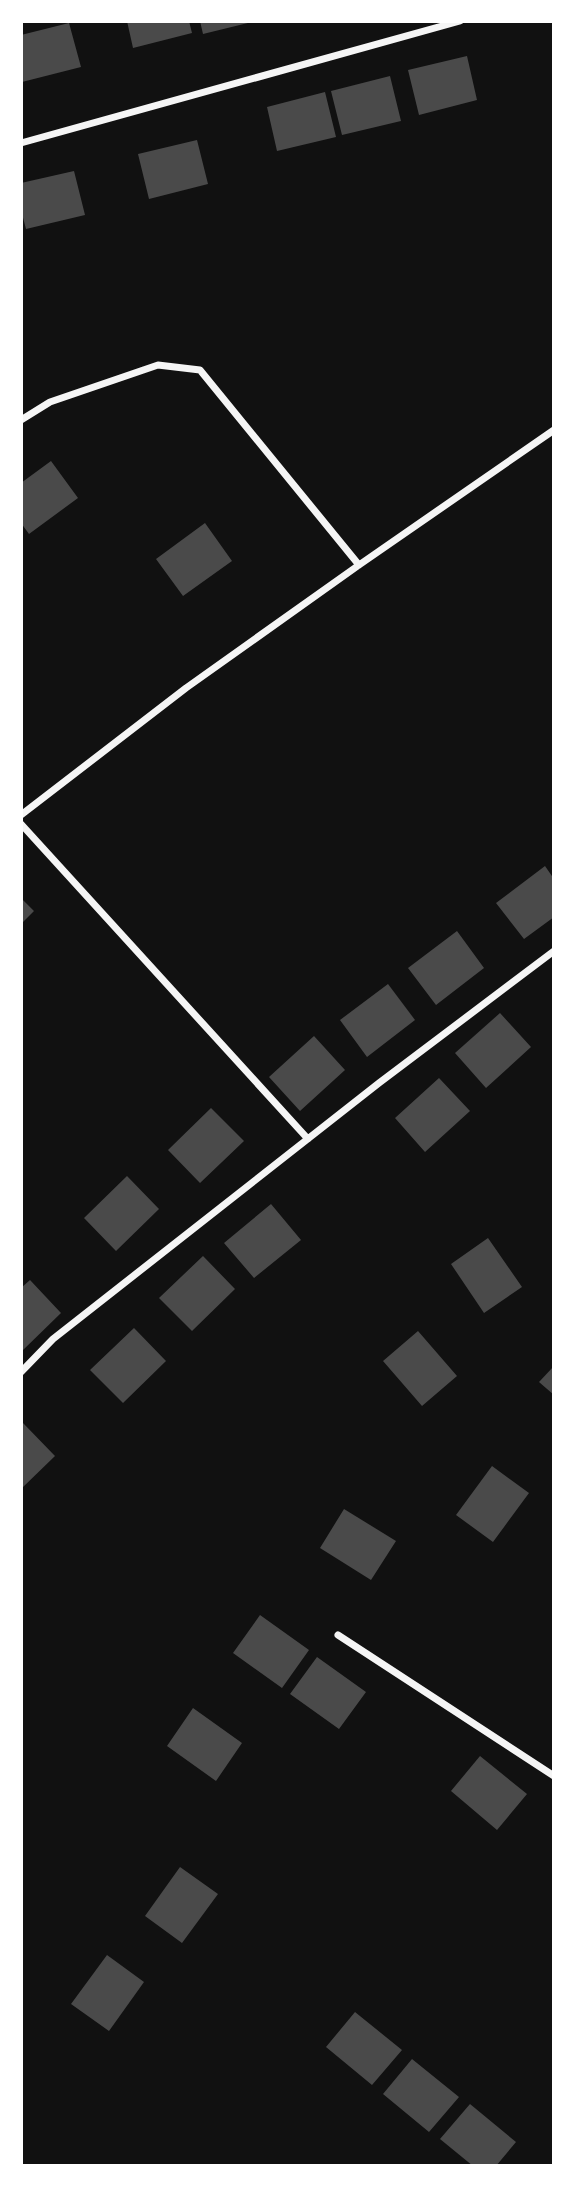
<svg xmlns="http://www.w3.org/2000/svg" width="575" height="2187" viewBox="0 0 575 2187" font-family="'Noto Serif',serif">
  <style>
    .building { fill: #4a4a4a }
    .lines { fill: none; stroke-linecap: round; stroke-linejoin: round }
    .minor { stroke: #f5f5f5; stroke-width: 7 }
  </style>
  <rect width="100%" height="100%" fill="#111"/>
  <path class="building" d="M 127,21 L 189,21 L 192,33 L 133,48 Z
    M 200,21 L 252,21 L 252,22 L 203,34 Z
    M 69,23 L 81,67 L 22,82 L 21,35 Z
    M 467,56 L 477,100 L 419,115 L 408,70 Z
    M 390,76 L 401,121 L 342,135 L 331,91 Z
    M 325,92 L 336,137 L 277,151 L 267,107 Z
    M 197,140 L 208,184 L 149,199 L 138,154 Z
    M 74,171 L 85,215 L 26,229 L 21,210 L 21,183 Z
    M 51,461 L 78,498 L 29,534 L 21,523 L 21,483 Z
    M 205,523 L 232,561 L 183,596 L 156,559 Z
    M 545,866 L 554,879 L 554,917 L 524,939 L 496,903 Z
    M 21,898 L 34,911 L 21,924 Z
    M 457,931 L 484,968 L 436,1005 L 408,968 Z
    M 388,984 L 415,1020 L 367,1057 L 340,1020 Z
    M 500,1013 L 531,1047 L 486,1088 L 455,1053 Z
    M 314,1036 L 345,1070 L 300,1111 L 269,1077 Z
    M 439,1078 L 470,1111 L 425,1152 L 395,1118 Z
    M 211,1108 L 244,1141 L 200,1183 L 168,1150 Z
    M 127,1176 L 159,1209 L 116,1251 L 84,1218 Z
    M 271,1204 L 301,1240 L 254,1278 L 224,1243 Z
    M 488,1238 L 522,1287 L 484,1313 L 451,1264 Z
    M 203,1256 L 235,1289 L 192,1331 L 159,1298 Z
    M 30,1280 L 61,1313 L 21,1352 L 21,1288 Z
    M 134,1328 L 166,1361 L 123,1403 L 90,1370 Z
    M 418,1331 L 457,1376 L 422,1406 L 383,1361 Z
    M 554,1366 L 554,1395 L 539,1382 Z
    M 23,1423 L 55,1456 L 21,1489 L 21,1426 Z
    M 492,1466 L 529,1493 L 493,1542 L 456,1515 Z
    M 344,1509 L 396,1541 L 371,1580 L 320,1548 Z
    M 260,1615 L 309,1650 L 282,1688 L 233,1653 Z
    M 317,1657 L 366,1692 L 339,1729 L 290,1694 Z
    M 193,1708 L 242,1743 L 216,1781 L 167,1746 Z
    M 480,1756 L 527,1794 L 497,1830 L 451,1791 Z
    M 180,1867 L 218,1894 L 182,1943 L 145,1916 Z
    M 107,1955 L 144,1982 L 109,2031 L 71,2004 Z
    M 355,2012 L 402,2050 L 372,2085 L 326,2047 Z
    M 412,2059 L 459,2097 L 429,2132 L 383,2094 Z
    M 470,2104 L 516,2142 L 496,2166 L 473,2166 L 440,2139 Z"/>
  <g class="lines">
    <path class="minor" d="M 21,143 L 460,21
      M 21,420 L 50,402 L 158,365 L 200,370 L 359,565
      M 21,815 L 186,688 L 359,565 L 554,430
      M 21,824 L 308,1139
      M 21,1372 L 53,1339 L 379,1083 L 554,951
      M 338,1635 L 554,1776"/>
  </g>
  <rect width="575" height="2187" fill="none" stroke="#ffffff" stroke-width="46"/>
</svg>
